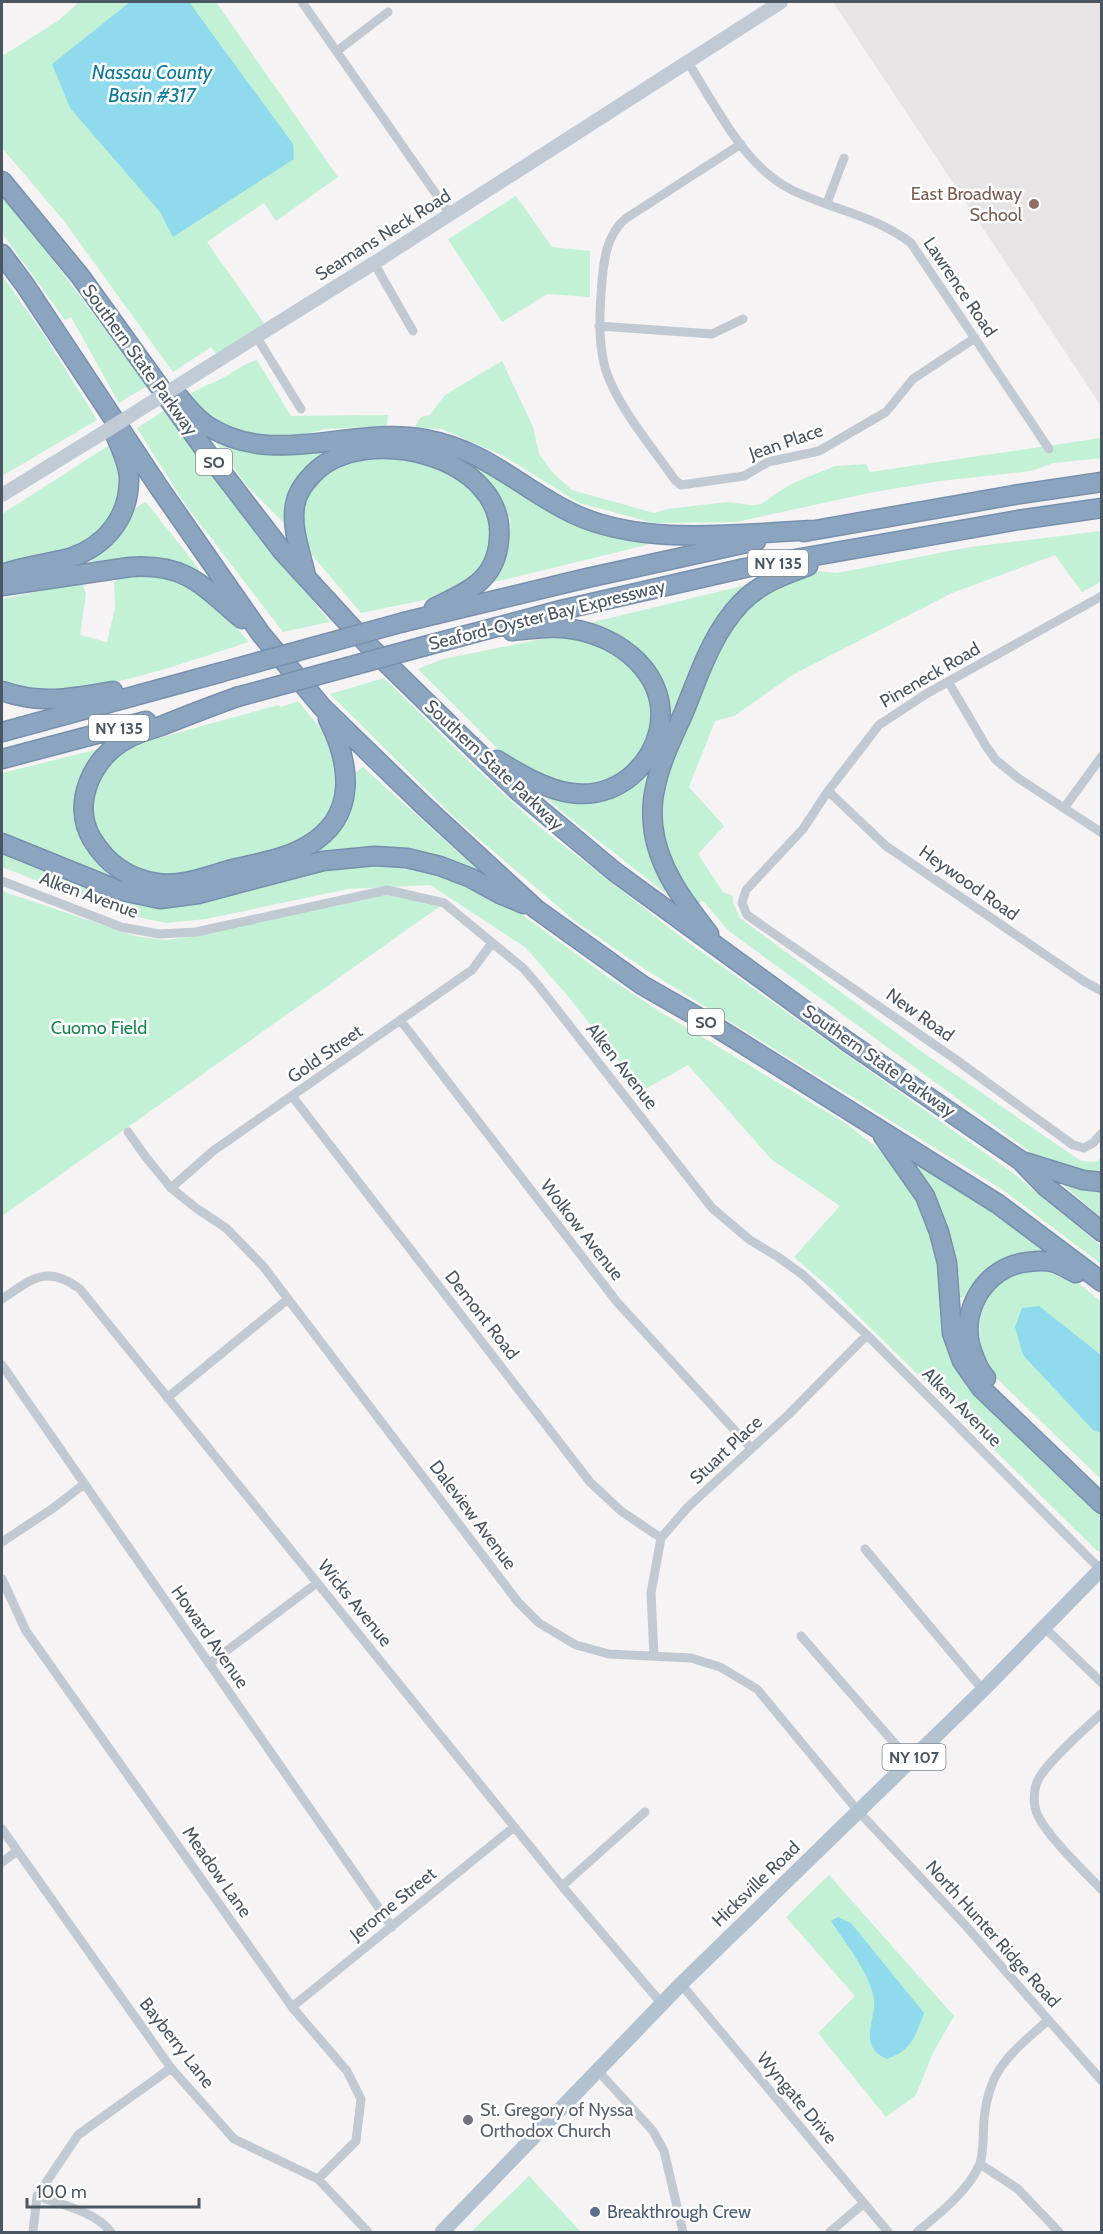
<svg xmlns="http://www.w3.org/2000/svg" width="1103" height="2234" viewBox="0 0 1103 2234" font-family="Cabin,sans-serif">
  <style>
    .education { fill: #e6e4e5 }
    .green { fill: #c3f1d5 }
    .water { fill: #90daee }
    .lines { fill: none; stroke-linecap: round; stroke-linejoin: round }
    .motorway-casing { stroke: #7690ad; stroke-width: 21 }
    .minor { stroke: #c1cad2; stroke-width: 9 }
    .secondary { stroke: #c1cbd6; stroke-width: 14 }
    .primary { stroke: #b3c2d1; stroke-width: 15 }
    .motorway { stroke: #8ba5c1; stroke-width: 18 }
    .motorway-bridge-casing { stroke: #7690ad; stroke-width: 21; stroke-linecap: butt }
    .secondary-bridge { stroke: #c1cbd6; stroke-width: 14 }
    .motorway-bridge { stroke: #8ba5c1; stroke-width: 18 }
    .education-dot { fill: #8d6e63; stroke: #fff; stroke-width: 2 }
    .worship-dot { fill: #6b7280; stroke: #fff; stroke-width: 2 }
    .service-dot { fill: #5c6f8a; stroke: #fff; stroke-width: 2 }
    .labels { text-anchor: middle; stroke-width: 5; stroke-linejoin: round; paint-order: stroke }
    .shield { fill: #fff; stroke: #808990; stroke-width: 1.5 }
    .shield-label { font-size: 16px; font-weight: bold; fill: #4a5661 }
    .education-label { font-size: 18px; fill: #785e54; stroke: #fff; text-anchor: end }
    .street-label { font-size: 18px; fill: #4a5661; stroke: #fff }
    .park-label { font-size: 18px; fill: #17864f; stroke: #fff }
    .worship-label { font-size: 18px; fill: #5b616d; stroke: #fff; text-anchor: start }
    .service-label { font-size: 18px; fill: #4e5e75; stroke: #fff; text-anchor: start }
    .water-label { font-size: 20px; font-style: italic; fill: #0c7c9b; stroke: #fff }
  </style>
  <rect width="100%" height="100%" fill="#f5f3f3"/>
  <path class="education" d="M 833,2 L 1101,2 L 1101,406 Z"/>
  <path class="green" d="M 79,2 L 216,2 L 338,177 L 276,221 L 264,203 L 207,242 L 266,326 L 218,356 L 211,347 L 173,372 L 64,221 L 2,148 L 2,56 L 58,21 Z
    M 2,192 L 147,386 L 119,403 L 71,317 L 65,320 L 2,233 Z
    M 516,196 L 552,247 L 590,251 L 590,297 L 547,294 L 502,322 L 448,239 Z
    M 2,275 L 46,338 L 97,420 L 2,476 Z
    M 257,360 L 291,416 L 388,415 L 387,426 L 326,429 L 279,440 L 222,428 L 194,403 L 189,395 C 199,388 208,385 219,380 C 234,373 240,365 257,360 Z
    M 502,361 L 533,427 L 539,454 L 553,473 L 572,490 L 654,513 L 668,509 L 727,502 L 753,505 L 761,504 L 791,484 L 835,466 L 866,464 L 870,472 L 1101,438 L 1102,458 L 1054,463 L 1031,471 L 940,481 L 869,493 L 736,522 L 654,523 L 579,503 L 502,455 L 442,429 L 414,428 L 421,417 L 430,415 L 445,395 Z
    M 165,410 L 248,521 L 330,622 L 283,632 L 185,504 L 137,428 Z
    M 217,436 L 340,445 L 287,501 L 285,524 L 246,485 L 213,438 Z
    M 111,444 L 125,477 L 120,508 L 103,535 L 72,549 L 40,554 L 2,566 L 2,514 Z
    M 363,455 L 409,455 L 453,470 L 483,495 L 494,522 L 492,553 L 474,581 L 439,597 L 361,613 L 306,548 L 300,507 L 309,485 L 321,472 Z
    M 457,456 L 650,542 L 647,545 L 482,585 L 492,578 L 506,556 L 511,521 L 495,490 Z
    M 146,502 L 199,569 L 196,574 L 92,567 L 92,556 C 103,549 115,542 123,531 C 134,517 127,511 146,502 Z
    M 1101,531 L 1101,582 L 1082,592 L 1055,555 L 952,593 L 794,674 L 734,716 L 715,721 L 689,787 L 724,826 L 698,854 L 723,892 L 733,896 L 733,902 L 740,918 L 925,1054 L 1081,1161 L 1095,1162 L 1101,1158 L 1101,1177 L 1058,1167 L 1033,1154 L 729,931 L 703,901 L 697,904 L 666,859 L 658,802 L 662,777 L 724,635 L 753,600 L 796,574 L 817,571 L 837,573 L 970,547 Z
    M 128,574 L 179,576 L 208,594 L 249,642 C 188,661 61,710 2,683 L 2,599 L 75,584 L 83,585 L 86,594 L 80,635 L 107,642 L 115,608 L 114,582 Z
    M 762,581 L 670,726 L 665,724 L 652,669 L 588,628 L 590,623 Z
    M 557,636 L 595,642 L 631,661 L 653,695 L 653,738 L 631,770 L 597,789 L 567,787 L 534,776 L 504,755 L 418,669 L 443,659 Z
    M 384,678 L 461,754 L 537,825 L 685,940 L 1013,1173 L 1101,1246 L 1101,1264 L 1003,1190 L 646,970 L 575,921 L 458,821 L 330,694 Z
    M 298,701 L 329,739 L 342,772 L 337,804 L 318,833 L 297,846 L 182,877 L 148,876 L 120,862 L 99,837 L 92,809 L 97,781 L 112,758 L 131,740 L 152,740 L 278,705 L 281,707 Z
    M 107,747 C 93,766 68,793 76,819 C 80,831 101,859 109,871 L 106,878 L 2,836 L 2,773 Z
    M 363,767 L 480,872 L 478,877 L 452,864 L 323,856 L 317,847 L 349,809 L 355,773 Z
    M 652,771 L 668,890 L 664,892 L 572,820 L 537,790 L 624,789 Z
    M 2,852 L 140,905 L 170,907 L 336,866 L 390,861 L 457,876 L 505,902 L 609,978 L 662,1013 L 845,1123 L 880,1150 L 905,1176 L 927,1210 L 976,1389 L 1101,1513 L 1101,1552 L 1097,1551 L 831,1289 L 794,1257 L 840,1206 L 771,1159 L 688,1065 L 642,1091 L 567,995 L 525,947 L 430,885 L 348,889 L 206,919 L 166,923 L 120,913 L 2,867 Z
    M 2,891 L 135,936 L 165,940 L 196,936 L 387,894 L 439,907 L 2,1216 Z
    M 922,1164 L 1051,1250 L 1049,1256 L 971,1295 L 962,1298 L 955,1296 L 917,1169 Z
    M 1065,1180 L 1101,1187 L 1101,1217 L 1063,1185 Z
    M 1028,1269 L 1069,1275 L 1101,1302 L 1101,1479 L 993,1375 L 983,1362 L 978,1350 L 982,1349 C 976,1325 981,1296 1001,1279 C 1007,1274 1020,1272 1028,1269 Z
    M 829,1875 L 954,2016 L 933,2053 L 916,2095 L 886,2117 L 818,2033 L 855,1996 L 786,1917 Z
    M 529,2176 L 581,2232 L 471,2232 Z"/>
  <path class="water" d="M 130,2 L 189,2 L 293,144 L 294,159 L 173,237 L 160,212 L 70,108 L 52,64 Z
    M 1039,1306 L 1101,1355 L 1101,1433 L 1093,1430 L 1023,1355 L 1015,1327 L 1022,1308 Z
    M 838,1917 L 851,1923 L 924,2013 C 915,2037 912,2050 887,2059 C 857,2047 876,2020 874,2000 C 871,1974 845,1943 831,1921 Z"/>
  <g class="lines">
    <g class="motorway-casing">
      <path id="motorway" d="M 2,181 L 80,276 L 205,450 L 283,552 L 369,646 L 463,738 L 518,791 L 615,872 L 848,1042 L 1020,1160 L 1045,1186 L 1102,1232
        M 2,254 L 25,285 L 158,486 L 261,634 L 322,707 L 423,805 L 536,909 L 642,985 L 719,1029 L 998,1204 L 1102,1282
        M 179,397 C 187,407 197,419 208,426 C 274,469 352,425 425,439 C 489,451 519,488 574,514 C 644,547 741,533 816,530
        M 804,532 L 1014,495 L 1102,482
        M 2,574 C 24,566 47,564 70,558 C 106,546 129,517 129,479 C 129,464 120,447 115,434
        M 306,576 C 301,553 291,529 295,505 C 297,492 304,483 313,474 C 363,421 507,456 499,539 C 498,556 491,572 478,583 C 465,594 449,600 434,608
        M 2,586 L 130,567 C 186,563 203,586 242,619
        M 404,622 L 587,578 L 756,541
        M 425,646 L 561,610 L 745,568 L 1018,520 L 1102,508
        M 2,691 C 42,705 73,698 113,691
        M 237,697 C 212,706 186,716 161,726 C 150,730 137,733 127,739 C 92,757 71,804 92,839 C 107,864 129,879 157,883 C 182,887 210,875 233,869 C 257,863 285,859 307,846 C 358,817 351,764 328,719
        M 2,732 L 222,672
        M 2,759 L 146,721
        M 497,760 C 520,774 544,789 571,793 C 593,796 614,790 631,776 C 645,764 655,748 659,730 C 670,676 621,636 571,629 C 551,626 532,629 512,631
        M 2,843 L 118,890 L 160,899 L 198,894 L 323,861 L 375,856 L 407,858 L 440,866 L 471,878 L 500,894 L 524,904
        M 709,934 C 684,902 657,867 653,825 C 652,813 652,801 655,789 C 660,762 673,737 684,712 C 699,675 712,633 741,603 C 759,584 783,575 808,566
        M 883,1136 L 925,1196 L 939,1232 L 947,1263 L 952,1333 L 962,1361 L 981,1388 L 1102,1504
        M 1022,1161 L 1083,1180 L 1102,1182
        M 986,1378 C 979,1371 977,1364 973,1354 C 957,1314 984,1266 1028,1262 C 1036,1261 1047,1260 1055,1263 C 1062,1265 1069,1270 1076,1273"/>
    </g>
    <path class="minor" d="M 302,2 L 450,214
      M 337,51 L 388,12
      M 687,61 C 715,104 743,165 790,189 C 829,209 875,215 911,243 L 1049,449
      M 741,144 L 625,219 C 607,235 604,258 602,281 C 600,307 598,333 603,359 C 610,398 652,447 675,480 L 681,485 L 744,476 L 768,462 L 819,451 L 886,412 L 913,379 L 975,338
      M 827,203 L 844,158
      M 374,263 L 413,331
      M 599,326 L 712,334 L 743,319
      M 256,336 L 301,409
      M 1102,596 L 926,694 L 879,725 L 828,791 L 803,829 L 746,890 L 742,903 L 747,915 L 955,1059 L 1073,1145 L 1084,1148 L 1093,1143 L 1102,1133
      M 949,683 L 986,746 L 996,760 L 1018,778 L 1102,833
      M 828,791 L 886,846 L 1085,982 L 1102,991
      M 1064,808 L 1102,756
      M 2,881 L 121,927 L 159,934 L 196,932 L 387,890 L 444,903 L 523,968 L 537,984 L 712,1208 L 750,1240 L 778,1257 L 803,1275 L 867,1335 L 1100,1569
      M 401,1021 L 617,1302 L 751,1448
      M 292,1096 L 590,1482 L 621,1511 L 661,1538
      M 128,1132 L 145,1156 L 171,1188 L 196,1208 L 226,1228 L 263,1266 L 502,1581 L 518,1602 L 539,1623 L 576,1645 L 609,1654 L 691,1658 L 720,1667 L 757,1689 L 858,1811 L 966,1926 L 1102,2081
      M 171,1188 L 213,1151 L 472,970 L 492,943
      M 2,1299 C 32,1279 47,1264 80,1289 L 562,1886 L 662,2004
      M 2,1365 L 392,1927
      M 167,1398 L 288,1299
      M 2,1542 L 52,1509 L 84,1484
      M 865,1549 L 983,1690
      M 2,1579 L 26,1631 L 292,2007 L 347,2071 L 361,2099 L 356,2141 L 318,2179
      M 1044,1627 L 1102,1683
      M 801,1636 L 910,1761
      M 654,1656 L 651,1593 L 661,1538 L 688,1507 L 787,1416 L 867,1335
      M 209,1664 L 317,1583
      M 1102,1713 C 1086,1728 1047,1762 1038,1780 C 1033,1790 1033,1806 1038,1816 C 1049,1838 1084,1871 1102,1890
      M 2,1829 L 171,2068 L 234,2139 L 318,2179 L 368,2232
      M 2,1862 L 17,1851
      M 562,1886 L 645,1812
      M 681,1984 L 888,2232
      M 292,2007 L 514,1827
      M 598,2071 L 653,2131 L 664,2151 L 683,2232
      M 980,2164 L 1018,2189 L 1059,2232
      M 37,2196 C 63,2205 94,2211 111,2232
      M 33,2232 L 37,2196 L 78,2135 L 171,2068
      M 830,2232 L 863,2204
      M 917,2232 C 939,2214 967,2192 979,2166 C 984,2156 983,2132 984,2120 C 989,2067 1011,2054 1048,2020"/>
    <path class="secondary" d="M 195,375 L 374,263 L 781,2
      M 2,495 L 101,434"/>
    <path class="primary" d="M 442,2232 L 681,1984 L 983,1690 L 1102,1568"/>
    <use href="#motorway" class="motorway"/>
    <g class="motorway-bridge-casing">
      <path id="motorway-bridge" d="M 222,672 L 404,622
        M 237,697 L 425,646"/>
    </g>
    <path class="secondary-bridge" d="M 101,434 L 195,375"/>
    <use href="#motorway-bridge" class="motorway-bridge"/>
  </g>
  <circle class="education-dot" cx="1034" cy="204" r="6"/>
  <circle class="worship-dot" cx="468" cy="2120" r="6"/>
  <circle class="service-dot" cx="595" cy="2212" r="6"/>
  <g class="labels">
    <g class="shield">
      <rect x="196" y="449" width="36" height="26" rx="4.5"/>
      <rect x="748" y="550" width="60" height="26" rx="4.5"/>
      <rect x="89" y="715" width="60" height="26" rx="4.5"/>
      <rect x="688" y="1009" width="36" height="26" rx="4.5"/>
      <rect x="882.5" y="1744" width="63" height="26" rx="4.5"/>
    </g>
    <g class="shield-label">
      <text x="214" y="468">SO</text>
      <text x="778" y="569">NY 135</text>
      <text x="119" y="734">NY 135</text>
      <text x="706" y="1028">SO</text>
      <text x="914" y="1763">NY 107</text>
    </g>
    <g class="education-label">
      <text x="1022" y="200">East Broadway<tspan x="1022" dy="21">School</tspan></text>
    </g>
    <g class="street-label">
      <text transform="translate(383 235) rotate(-32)" y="6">Seamans Neck Road</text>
      <text transform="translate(960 287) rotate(56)" y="6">Lawrence Road</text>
      <text transform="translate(140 360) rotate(54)" y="6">Southern State Parkway</text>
      <text transform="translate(786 442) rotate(-19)" y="6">Jean Place</text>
      <text transform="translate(547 615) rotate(-14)" y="6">Seaford-Oyster Bay Expressway</text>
      <text transform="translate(930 675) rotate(-30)" y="6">Pineneck Road</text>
      <text transform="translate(494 765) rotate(43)" y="6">Southern State Parkway</text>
      <text transform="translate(969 883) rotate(35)" y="6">Heywood Road</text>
      <text transform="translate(89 895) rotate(20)" y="6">Alken Avenue</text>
      <text transform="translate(920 1015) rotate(35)" y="6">New Road</text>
      <text transform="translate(325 1054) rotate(-35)" y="6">Gold Street</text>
      <text transform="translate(879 1061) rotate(35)" y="6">Southern State Parkway</text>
      <text transform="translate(622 1066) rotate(52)" y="6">Alken Avenue</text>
      <text transform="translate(582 1230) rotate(52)" y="6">Wolkow Avenue</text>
      <text transform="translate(482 1315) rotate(52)" y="6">Demont Road</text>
      <text transform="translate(962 1407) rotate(45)" y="6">Alken Avenue</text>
      <text transform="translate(726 1450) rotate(-43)" y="6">Stuart Place</text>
      <text transform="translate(473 1515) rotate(53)" y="6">Daleview Avenue</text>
      <text transform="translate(355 1603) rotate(51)" y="6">Wicks Avenue</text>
      <text transform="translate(210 1637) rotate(55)" y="6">Howard Avenue</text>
      <text transform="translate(217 1872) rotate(55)" y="6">Meadow Lane</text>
      <text transform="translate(756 1884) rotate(-44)" y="6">Hicksville Road</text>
      <text transform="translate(393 1904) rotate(-39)" y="6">Jerome Street</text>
      <text transform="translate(993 1934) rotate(48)" y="6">North Hunter Ridge Road</text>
      <text transform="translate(177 2043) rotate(52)" y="6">Bayberry Lane</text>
      <text transform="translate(797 2098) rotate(50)" y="6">Wyngate Drive</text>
    </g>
    <g class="park-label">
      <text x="99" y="1034">Cuomo Field</text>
    </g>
    <g class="worship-label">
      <text x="480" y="2116">St. Gregory of Nyssa<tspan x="480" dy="21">Orthodox Church</tspan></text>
    </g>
    <g class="service-label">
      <text x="607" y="2218">Breakthrough Crew</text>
    </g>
    <g class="water-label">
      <text x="152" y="79">Nassau County<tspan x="152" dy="23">Basin #317</tspan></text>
    </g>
  </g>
  <rect width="1103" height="2234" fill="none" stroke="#4a5661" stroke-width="6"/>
  <path d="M27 2198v9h172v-9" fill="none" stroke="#4a5661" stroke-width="3"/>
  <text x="36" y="2198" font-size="18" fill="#4a5661" stroke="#ffffff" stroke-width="4.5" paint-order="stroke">100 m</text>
</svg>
